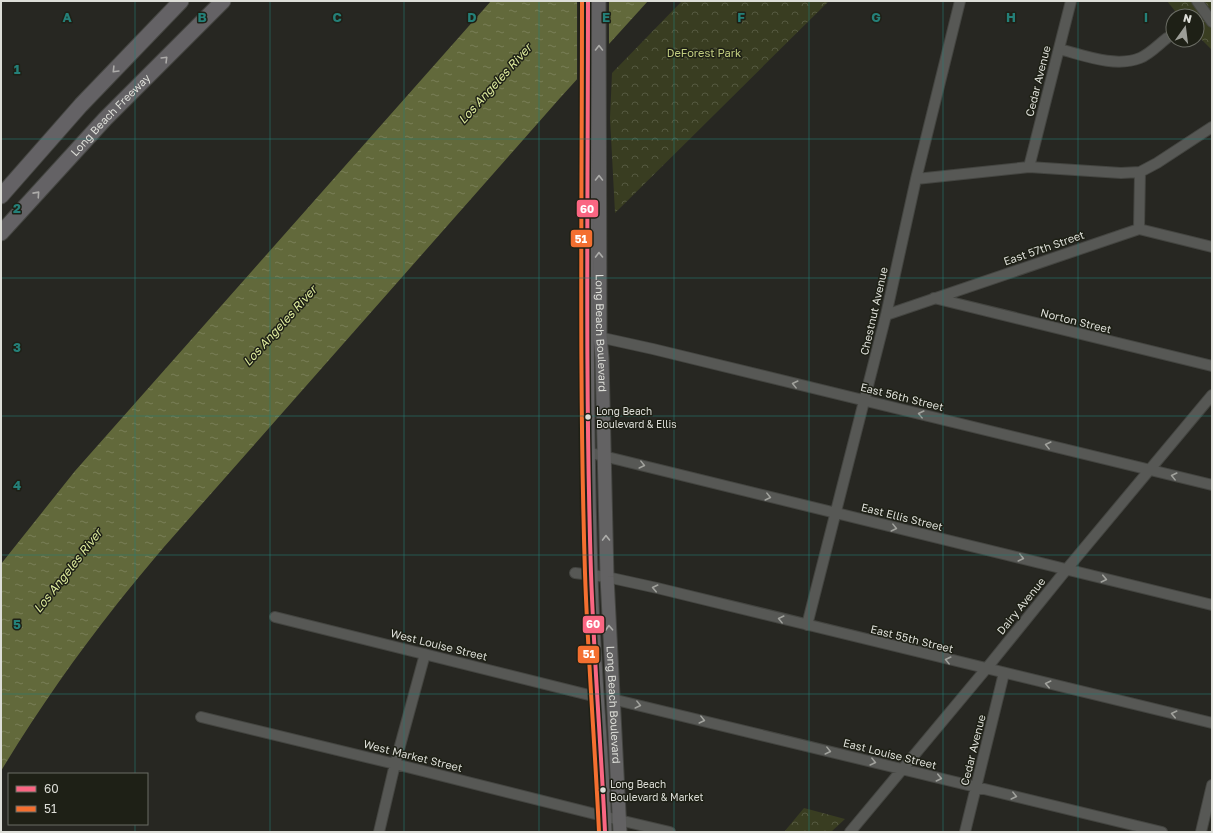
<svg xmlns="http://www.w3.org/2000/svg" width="1213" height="833" viewBox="0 0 1213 833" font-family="'Golos Text',sans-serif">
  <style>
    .park { fill: url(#park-crowns) }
    .water { fill: url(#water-ripples) }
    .pier { fill: #272722 }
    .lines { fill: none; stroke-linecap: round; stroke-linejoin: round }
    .minor-casing { stroke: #444541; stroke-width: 12 }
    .major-casing { stroke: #444541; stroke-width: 15 }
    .highway-casing { stroke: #444541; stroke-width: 17 }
    .minor { stroke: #575855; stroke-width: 10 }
    .major { stroke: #636263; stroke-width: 13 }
    .highway { stroke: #646265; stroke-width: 15 }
    .bus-1-casing { stroke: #1e2016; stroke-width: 7 }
    .bus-2-casing { stroke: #1e2016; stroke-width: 7 }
    .bus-1 { stroke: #fa6682; stroke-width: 4 }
    .bus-2 { stroke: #f46f30; stroke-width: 4 }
    .oneway { stroke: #acaca9 }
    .oneway2 { stroke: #adacaa }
    .oneway3 { stroke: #a1a29d }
    .grid { fill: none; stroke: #248079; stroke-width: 1; stroke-opacity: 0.55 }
    .bus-dot { fill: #ddded8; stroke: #1e2016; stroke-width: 1.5 }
    .labels { text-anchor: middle; stroke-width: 3; stroke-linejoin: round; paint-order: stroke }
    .bus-label { font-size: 10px; fill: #ddded8; stroke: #1e2016; text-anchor: start }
    .park-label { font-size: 11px; fill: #c0cc7f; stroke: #1e2016 }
    .street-label { font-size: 11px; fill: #ddded8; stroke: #1e2016 }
    .water-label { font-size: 12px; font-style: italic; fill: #dfec9d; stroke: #1e2016 }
    .grid-label { font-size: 13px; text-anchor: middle; font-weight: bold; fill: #248079; stroke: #1e2016; stroke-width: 3; stroke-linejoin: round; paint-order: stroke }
    .line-badge { stroke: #1e2016; stroke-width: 1.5 }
    .badge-label { font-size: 11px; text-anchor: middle; font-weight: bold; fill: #fff }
  </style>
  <defs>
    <pattern id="park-crowns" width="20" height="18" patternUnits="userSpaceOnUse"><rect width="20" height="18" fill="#393d21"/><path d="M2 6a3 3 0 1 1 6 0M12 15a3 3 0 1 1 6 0" fill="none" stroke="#555940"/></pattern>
    <pattern id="water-ripples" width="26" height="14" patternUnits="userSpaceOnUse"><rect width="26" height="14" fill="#62693b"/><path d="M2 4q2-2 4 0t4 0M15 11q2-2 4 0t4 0" fill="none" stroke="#787e57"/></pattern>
  </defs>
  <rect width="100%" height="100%" fill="#272722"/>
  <path class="park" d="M 682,1 L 829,1 L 615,213 L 610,118 L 612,73 Z
    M 1167,1 L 1212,1 L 1212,50 L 1197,35 L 1197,16 L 1179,16 Z
    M 804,808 L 845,819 L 831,832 L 784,832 Z"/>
  <path class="water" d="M 491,1 L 648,1 L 560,98 L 164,547 C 148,566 132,585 117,604 C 75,657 36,713 1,771 L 1,564 L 75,471 Z"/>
  <path class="pier" d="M 577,1 L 609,1 L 609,47 L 577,82 Z"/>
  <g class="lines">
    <g class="minor-casing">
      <path id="minor" d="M 1197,1 L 1212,22
        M 1059,49 C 1083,55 1115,68 1140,58 C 1150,54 1158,45 1167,38
        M 1029,167 L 1071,1
        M 916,179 L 1029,167 L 1121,173 L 1140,172 L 1157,163 L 1212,127
        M 1139,229 L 1140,172
        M 934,298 L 1212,366
        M 886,315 L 1139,229 L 1212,247
        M 594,336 L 653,349 L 1212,485
        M 587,452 L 1212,605
        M 575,573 L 607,577 L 657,588 L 1212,723
        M 275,617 L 597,697
        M 807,625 L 886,315 L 916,179 L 960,1
        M 612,699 L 1162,832
        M 201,717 L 395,764 L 619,820 L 670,832
        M 379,832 L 395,764 L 425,654
        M 850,832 L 986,669 L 1066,570 L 1212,395
        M 965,832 L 1004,673
        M 1201,832 L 1212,785"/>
    </g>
    <g class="major-casing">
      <g id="major">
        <path d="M 588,1 C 588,192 585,383 591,573 C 593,660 602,746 605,832"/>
        <path id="s1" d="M 599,1 L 600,336 L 602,358 L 607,577 L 620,832"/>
      </g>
    </g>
    <g class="highway-casing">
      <g id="highway">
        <path d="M 1,196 L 81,105 L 181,1"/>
        <path id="s2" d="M 1,233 L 105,119 L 223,1"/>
      </g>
    </g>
    <use href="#minor" class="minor"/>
    <use href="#major" class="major"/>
    <use href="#highway" class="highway"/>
    <g class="bus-1-casing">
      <path id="bus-1" d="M 588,1 C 588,192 585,383 591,573 C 594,660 601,746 605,832"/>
    </g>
    <g class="bus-2-casing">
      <path id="bus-2" d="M 582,1 C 582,192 579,383 585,573 C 588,660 595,746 599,832"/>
    </g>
    <use href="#bus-1" class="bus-1"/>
    <use href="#bus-2" class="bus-2"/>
  </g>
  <defs><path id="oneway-chevron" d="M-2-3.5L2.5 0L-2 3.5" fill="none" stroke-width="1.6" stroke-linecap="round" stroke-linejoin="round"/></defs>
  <g class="oneway">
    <use href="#oneway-chevron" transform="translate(599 48) rotate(-90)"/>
    <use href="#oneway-chevron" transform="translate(599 178) rotate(-90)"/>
    <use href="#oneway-chevron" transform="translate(599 255) rotate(-91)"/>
    <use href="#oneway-chevron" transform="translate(606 538) rotate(-91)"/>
    <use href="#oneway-chevron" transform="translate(609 628) rotate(-93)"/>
  </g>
  <g class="oneway2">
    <use href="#oneway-chevron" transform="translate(165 59) rotate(-45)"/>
    <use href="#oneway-chevron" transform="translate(115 70) rotate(134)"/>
    <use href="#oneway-chevron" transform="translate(37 194) rotate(-48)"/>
  </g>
  <g class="oneway3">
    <use href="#oneway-chevron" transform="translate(795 384) rotate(-166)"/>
    <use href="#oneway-chevron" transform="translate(921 414) rotate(-166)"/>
    <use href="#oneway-chevron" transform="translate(1048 445) rotate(-166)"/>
    <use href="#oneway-chevron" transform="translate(642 465) rotate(14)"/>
    <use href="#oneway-chevron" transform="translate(1174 476) rotate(-166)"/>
    <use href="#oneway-chevron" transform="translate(768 497) rotate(14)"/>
    <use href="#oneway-chevron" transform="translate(894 528) rotate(14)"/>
    <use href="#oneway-chevron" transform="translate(1021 558) rotate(14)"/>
    <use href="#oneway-chevron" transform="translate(1104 579) rotate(13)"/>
    <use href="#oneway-chevron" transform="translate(655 588) rotate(-167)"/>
    <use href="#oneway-chevron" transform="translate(781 619) rotate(-166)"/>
    <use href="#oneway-chevron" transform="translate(948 660) rotate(-166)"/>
    <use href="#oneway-chevron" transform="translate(1048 684) rotate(-167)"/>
    <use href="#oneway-chevron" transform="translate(638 705) rotate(14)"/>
    <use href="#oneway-chevron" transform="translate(1174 714) rotate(-167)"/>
    <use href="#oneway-chevron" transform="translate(702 720) rotate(14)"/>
    <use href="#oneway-chevron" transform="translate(828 751) rotate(14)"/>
    <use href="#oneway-chevron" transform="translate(873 762) rotate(14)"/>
    <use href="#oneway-chevron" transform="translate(939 778) rotate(13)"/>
    <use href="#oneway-chevron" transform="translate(1014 796) rotate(14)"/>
  </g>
  <path class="grid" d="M 135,1 L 135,774M 270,1 L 270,832M 404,1 L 404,832M 539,1 L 539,832M 674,1 L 674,832M 809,1 L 809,832M 943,1 L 943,832M 1078,1 L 1078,832M 1,139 L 1212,139M 1,278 L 1212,278M 1,416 L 1212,416M 1,555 L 1212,555M 1,694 L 1212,694M 135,824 L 135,832"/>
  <g class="bus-dot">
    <circle cx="588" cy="417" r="3.5"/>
    <circle cx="603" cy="790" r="3.5"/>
  </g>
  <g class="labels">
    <g class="bus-label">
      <text x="596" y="415">Long Beach<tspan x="596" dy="13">Boulevard &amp; Ellis</tspan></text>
      <text x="610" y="788">Long Beach<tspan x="610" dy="13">Boulevard &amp; Market</tspan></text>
    </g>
    <g class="park-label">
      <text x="704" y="57">DeForest Park</text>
    </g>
    <g class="street-label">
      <text transform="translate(1038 81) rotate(-76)" y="4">Cedar Avenue</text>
      <text dy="4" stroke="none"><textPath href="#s2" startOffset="161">Long Beach Freeway</textPath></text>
      <text transform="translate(1044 248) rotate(-19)" y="4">East 57th Street</text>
      <text transform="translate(874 311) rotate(-77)" y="4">Chestnut Avenue</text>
      <text transform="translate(1076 321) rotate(14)" y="4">Norton Street</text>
      <text dy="4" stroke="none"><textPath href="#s1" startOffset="332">Long Beach Boulevard</textPath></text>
      <text transform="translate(902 397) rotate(14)" y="4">East 56th Street</text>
      <text transform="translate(902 517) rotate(14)" y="4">East Ellis Street</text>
      <text transform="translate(1021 606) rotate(-51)" y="4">Dairy Avenue</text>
      <text transform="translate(912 639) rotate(14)" y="4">East 55th Street</text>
      <text transform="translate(439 645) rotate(14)" y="4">West Louise Street</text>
      <text dy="4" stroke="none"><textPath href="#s1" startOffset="704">Long Beach Boulevard</textPath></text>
      <text transform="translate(973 750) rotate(-76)" y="4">Cedar Avenue</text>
      <text transform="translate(890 754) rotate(14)" y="4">East Louise Street</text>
      <text transform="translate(413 756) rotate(14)" y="4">West Market Street</text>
    </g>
    <g class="water-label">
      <text transform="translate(495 84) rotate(-48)" y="4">Los Angeles River</text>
      <text transform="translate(280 326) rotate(-48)" y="4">Los Angeles River</text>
      <text transform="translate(68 571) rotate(-52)" y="4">Los Angeles River</text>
    </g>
  </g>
  <g class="grid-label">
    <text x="67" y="22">A</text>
    <text x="202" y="22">B</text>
    <text x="337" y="22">C</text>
    <text x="472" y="22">D</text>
    <text x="606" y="22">E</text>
    <text x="741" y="22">F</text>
    <text x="876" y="22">G</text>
    <text x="1011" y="22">H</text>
    <text x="1146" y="22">I</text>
    <text x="17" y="74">1</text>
    <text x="17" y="213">2</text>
    <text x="17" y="352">3</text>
    <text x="17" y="490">4</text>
    <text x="17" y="629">5</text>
  </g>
  <g class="line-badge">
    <rect x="576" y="199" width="23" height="19" rx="4" fill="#fa6682"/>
    <rect x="570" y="229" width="23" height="19" rx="4" fill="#f46f30"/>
    <rect x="582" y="615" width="23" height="19" rx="4" fill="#fa6682"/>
    <rect x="577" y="645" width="23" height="19" rx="4" fill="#f46f30"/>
  </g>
  <g class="badge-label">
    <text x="587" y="213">60</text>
    <text x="581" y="243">51</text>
    <text x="593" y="628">60</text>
    <text x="589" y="658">51</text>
  </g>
  <rect width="1213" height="833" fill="none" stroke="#ddded8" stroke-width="4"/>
  <rect x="8" y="773" width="140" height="52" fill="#1e2016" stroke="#6a6c64"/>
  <rect x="16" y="786" width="20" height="6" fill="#fa6682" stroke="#6a6c64"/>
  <text x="44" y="793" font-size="12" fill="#ddded8">60</text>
  <rect x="16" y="806" width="20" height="6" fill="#f46f30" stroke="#6a6c64"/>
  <text x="44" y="813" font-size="12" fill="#ddded8">51</text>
  <g transform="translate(1185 28) rotate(14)"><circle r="19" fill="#1e2016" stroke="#6a6c64"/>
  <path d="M0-3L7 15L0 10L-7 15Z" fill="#9d9e98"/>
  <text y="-6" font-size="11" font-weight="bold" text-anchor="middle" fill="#ddded8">N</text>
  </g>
</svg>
